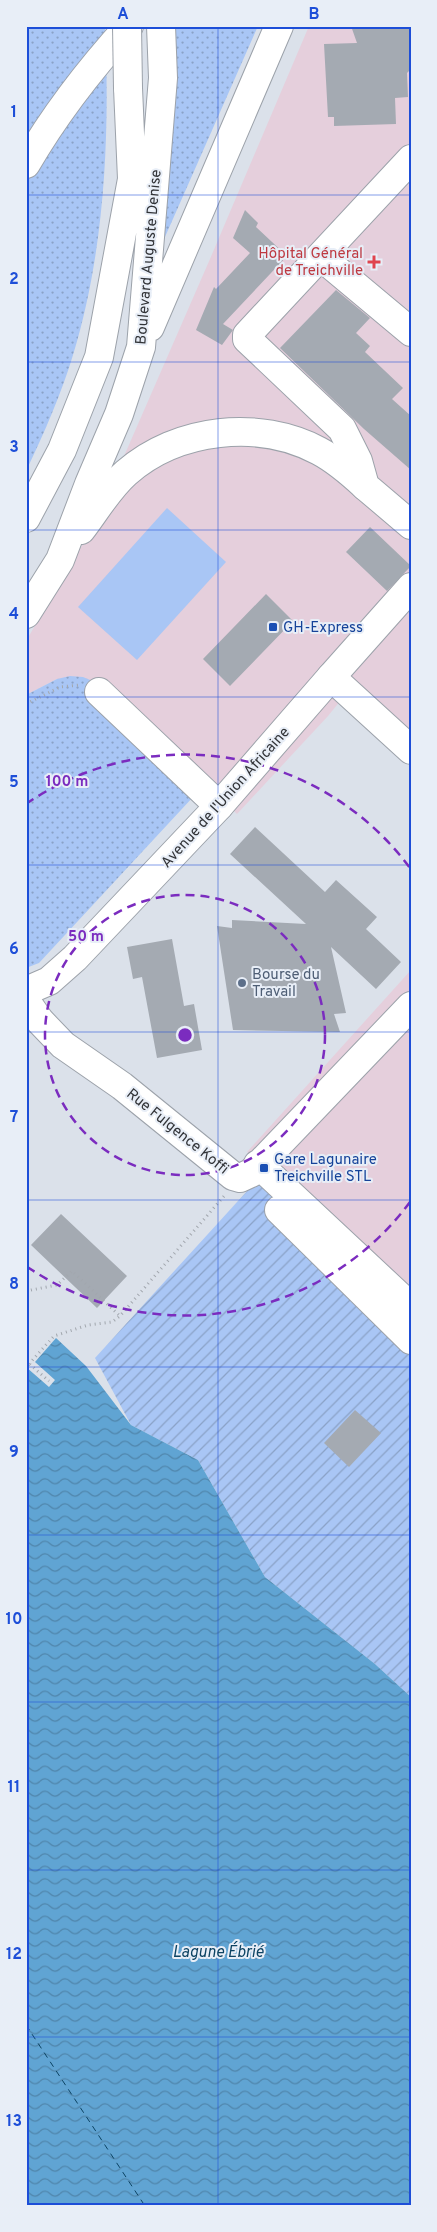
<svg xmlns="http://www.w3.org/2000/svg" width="437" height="2232" viewBox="0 0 437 2232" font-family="Overpass,sans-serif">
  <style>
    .commercial { fill: #e5cfdc }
    .grass { fill: url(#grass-dots) }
    .garden { fill: url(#garden-furrows) }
    .pitch { fill: #a9c6f5 }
    .water { fill: url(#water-waves) }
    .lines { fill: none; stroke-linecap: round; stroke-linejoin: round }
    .ferry { stroke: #0c4363; stroke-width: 1; stroke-dasharray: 6 5; stroke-linecap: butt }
    .building { fill: #a4aab2 }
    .minor-casing { stroke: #9ca2aa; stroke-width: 30 }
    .major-casing { stroke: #9ca2aa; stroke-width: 30 }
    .highway-casing { stroke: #9ca2aa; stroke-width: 30 }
    .path { stroke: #a2a7ae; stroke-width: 3; stroke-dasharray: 1 4; stroke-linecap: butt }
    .minor { stroke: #fff; stroke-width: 28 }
    .major { stroke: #fff; stroke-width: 28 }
    .highway { stroke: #fff; stroke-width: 28 }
    .highway-bridge-casing { stroke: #9ca2aa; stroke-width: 30; stroke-linecap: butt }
    .highway-bridge { stroke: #fff; stroke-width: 28 }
    .grid { fill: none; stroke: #1d4ed8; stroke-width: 1; stroke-opacity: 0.55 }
    .ring { fill: none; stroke: #7b2cbf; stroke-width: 2.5; stroke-dasharray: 9 6 }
    .health-dot { fill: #e0444e; stroke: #e8eef7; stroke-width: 2 }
    .transit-dot { fill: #1a4fb4; stroke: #e8eef7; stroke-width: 2 }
    .service-dot { fill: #5c6f8a; stroke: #e8eef7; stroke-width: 2 }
    .labels { text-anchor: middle; stroke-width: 4; stroke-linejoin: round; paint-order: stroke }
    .health-label { font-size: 15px; fill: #be3a42; stroke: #e8eef7; text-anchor: end }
    .street-label { font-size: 15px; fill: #323438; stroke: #e8eef7 }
    .transit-label { font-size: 15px; fill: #164399; stroke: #e8eef7; text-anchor: start }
    .service-label { font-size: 15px; fill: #4e5e75; stroke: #e8eef7; text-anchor: start }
    .water-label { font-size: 16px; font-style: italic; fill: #0c4363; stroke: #e8eef7 }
    .centre { fill: #7b2cbf; stroke: #e8eef7; stroke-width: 2.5 }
    .ring-label { font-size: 15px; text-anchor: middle; font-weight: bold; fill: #7b2cbf; stroke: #e8eef7; stroke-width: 4; stroke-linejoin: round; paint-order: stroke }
    .neatline { fill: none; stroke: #1d4ed8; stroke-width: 2 }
    .grid-label { font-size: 16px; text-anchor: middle; font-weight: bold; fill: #1d4ed8 }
  </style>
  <defs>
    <pattern id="grass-dots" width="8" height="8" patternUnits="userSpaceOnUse" patternTransform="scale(1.25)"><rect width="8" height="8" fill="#a9c6f5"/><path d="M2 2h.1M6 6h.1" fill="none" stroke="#8aa2c7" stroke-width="1.8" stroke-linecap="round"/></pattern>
    <pattern id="garden-furrows" width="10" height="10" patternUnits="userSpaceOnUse" patternTransform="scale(1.25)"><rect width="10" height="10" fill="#a9c6f5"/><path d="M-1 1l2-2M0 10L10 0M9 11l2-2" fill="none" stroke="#8aa2c7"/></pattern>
    <pattern id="water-waves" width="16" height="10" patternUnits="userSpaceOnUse" patternTransform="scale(1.25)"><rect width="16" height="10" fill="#60a4d3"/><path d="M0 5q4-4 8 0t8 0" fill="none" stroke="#5086ac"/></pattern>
  </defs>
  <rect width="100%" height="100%" fill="#dbe1ea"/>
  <path class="commercial" d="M 309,26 L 411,26 L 411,736 L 354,684 L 328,716 L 237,814 L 216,793 L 57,679 L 26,695 L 26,641 L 94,525 L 210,259 Z
    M 411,970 L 411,1298 L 276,1171 L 247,1152 Z"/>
  <path class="grass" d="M 31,26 L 105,26 C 110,135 105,250 73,355 C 62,392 43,436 26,471 L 26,36 Z
    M 165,26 L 258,26 L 150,271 Z
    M 70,676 L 83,677 L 95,682 L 206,783 L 39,963 L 26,968 L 26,695 L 57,679 Z"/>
  <path class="garden" d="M 258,1179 L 411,1324 L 411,1697 L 375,1664 L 265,1577 L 198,1460 L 131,1425 L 95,1358 Z"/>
  <path class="pitch" d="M 167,508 L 226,562 L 137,660 L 78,607 Z"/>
  <path class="water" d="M 56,1338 L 86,1366 L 131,1425 L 198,1460 L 265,1577 L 375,1664 L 411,1697 L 411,2206 L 26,2206 L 26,1367 L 49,1387 L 55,1380 L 35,1362 Z"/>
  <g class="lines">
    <path class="ferry" d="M 26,2025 L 145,2206"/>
  </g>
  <path class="building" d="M 351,26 L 411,26 L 411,69 L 407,73 L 408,97 L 395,98 L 396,124 L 334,126 L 334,117 L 328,117 L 324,44 L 357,43 Z
    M 245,210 L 258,223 L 256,227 L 287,256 L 223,324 L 233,330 L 222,345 L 196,330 L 214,287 L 216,289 L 250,253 L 233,238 Z
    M 336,290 L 370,318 L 356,333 L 370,346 L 365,352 L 403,388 L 392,399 L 411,416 L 411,470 L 364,429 L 280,348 Z
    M 370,527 L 411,566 L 387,591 L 346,552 Z
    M 266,594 L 293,621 L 230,686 L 203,659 Z
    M 255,827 L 325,892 L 336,880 L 377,917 L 366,929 L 401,962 L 376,989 L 331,947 L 346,1013 L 334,1014 L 340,1032 L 233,1030 L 217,926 L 232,928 L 232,920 L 306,924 L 230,854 Z
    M 172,939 L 184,1006 L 194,1004 L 202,1050 L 157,1058 L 142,977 L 133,979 L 127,947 Z
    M 61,1214 L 127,1276 L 97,1308 L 31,1245 Z
    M 355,1410 L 381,1433 L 349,1467 L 324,1443 Z"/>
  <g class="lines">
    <g class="minor-casing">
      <path id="minor" d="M 411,159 L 247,335 L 247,339 L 342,429 L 358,461 L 365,486 L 411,525
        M 332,266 L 411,332
        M 331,677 L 411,587
        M 99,692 L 219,806
        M 26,1001 L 40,1021 L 63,1045 L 122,1086 L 233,1176 L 240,1178 L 251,1173 L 411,1006
        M 258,1164 L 411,1307
        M 279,1210 L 411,1340"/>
    </g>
    <g class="major-casing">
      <path id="major" d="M 26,164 C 55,114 90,69 129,26
        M 26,991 L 49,981 L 75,958 L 219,806 L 331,677 L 411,750"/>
    </g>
    <g class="highway-casing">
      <path id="highway" d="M 150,327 L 279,26
        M 26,518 L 62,450 L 99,357 L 132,179 L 128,88
        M 81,530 C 95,512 108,489 126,473 C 177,428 259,419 319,451 C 336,460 351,473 365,486
        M 26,614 L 60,560 L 89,484 L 119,414 L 141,347 L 163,78 L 161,26"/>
    </g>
    <path class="path" d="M 26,704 L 60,687 L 79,685
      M 26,1291 L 57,1285 L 72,1271 L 120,1316
      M 26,1361 L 49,1381
      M 29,1364 L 54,1336 L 88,1325 L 112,1322 L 120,1316 L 225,1195"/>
    <use href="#minor" class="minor"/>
    <use href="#major" class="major"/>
    <use href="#highway" class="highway"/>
    <g class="highway-bridge-casing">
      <path id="highway-bridge" d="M 127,26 L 128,88"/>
    </g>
    <use href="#highway-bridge" class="highway-bridge"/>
  </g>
  <path class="grid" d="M 218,26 L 218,2206M 26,195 L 411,195M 26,362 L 411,362M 26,530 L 411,530M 26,697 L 411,697M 26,865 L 411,865M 26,1032 L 411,1032M 26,1200 L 411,1200M 26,1367 L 411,1367M 26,1535 L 411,1535M 26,1702 L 411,1702M 26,1870 L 411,1870M 26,2037 L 411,2037"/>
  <g class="ring">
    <circle cx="185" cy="1035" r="140"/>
    <path d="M410 1202A280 280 0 0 1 26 1266M26 804A280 280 0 0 1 410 868"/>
  </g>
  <path class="health-dot" d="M371.5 254.5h5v5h5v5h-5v5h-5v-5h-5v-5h5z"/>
  <g class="transit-dot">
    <rect x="268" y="622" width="10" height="10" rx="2.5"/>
    <rect x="259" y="1163" width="10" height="10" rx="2.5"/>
  </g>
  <circle class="service-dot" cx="242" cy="983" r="5"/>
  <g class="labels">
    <g class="health-label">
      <text x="363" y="258">Hôpital Général<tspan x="363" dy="17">de Treichville</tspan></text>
    </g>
    <g class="street-label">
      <text transform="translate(148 257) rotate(-85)" y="5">Boulevard Auguste Denise</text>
      <text transform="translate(225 797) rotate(-48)" y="5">Avenue de l'Union Africaine</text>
      <text transform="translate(178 1131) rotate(39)" y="5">Rue Fulgence Koffi</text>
    </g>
    <g class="transit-label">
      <text x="283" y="632">GH-Express</text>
      <text x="274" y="1164">Gare Lagunaire<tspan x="274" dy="17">Treichville STL</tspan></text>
    </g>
    <g class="service-label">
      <text x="252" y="979">Bourse du<tspan x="252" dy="17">Travail</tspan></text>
    </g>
    <g class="water-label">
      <text x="218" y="1957">Lagune Ébrié</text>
    </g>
  </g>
  <circle cx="185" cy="1035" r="8" class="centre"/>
  <g class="ring-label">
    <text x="67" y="786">100 m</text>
    <text x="86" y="941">50 m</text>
  </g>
  <rect width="437" height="2232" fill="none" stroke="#e8eef7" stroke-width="55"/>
  <rect x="28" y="28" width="382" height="2176" class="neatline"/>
  <g class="grid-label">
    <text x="123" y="19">A</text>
    <text x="314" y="19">B</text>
    <text x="14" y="117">1</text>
    <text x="14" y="284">2</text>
    <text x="14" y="452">3</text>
    <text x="14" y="619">4</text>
    <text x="14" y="787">5</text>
    <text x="14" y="954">6</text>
    <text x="14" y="1122">7</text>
    <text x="14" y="1289">8</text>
    <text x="14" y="1457">9</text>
    <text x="14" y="1624">10</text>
    <text x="14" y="1792">11</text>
    <text x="14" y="1959">12</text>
    <text x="14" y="2126">13</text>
  </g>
</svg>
